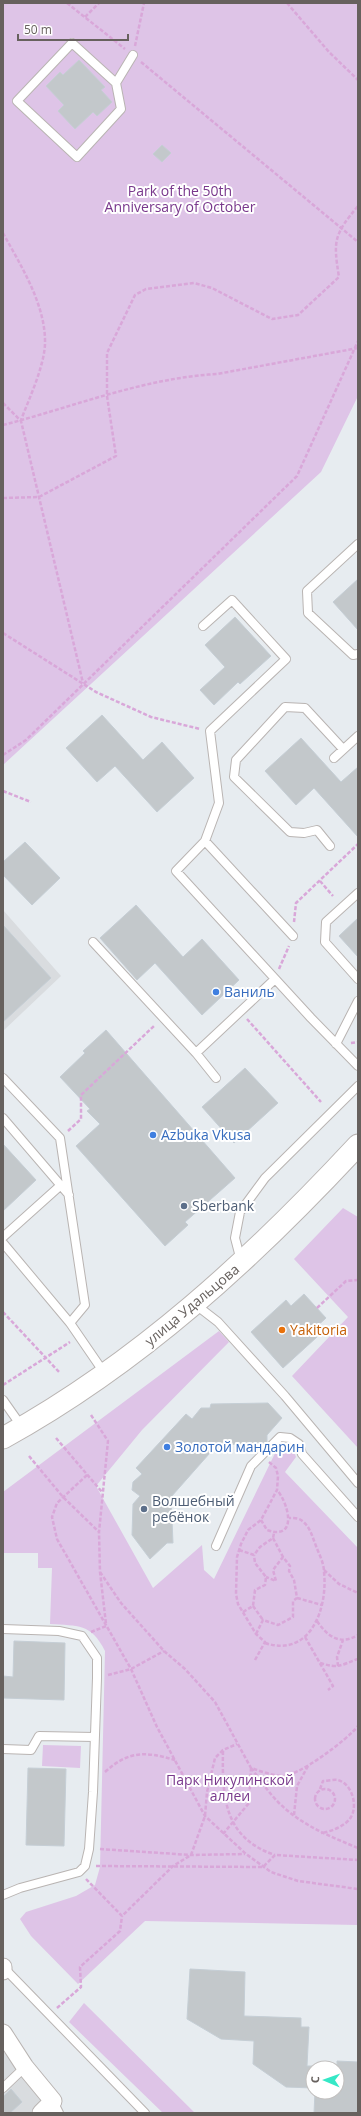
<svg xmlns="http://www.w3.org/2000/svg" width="361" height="2116" viewBox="0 0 361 2116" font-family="'Open Sans',sans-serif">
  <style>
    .industrial { fill: #d9dcdf }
    .green { fill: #dec4e7 }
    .building { fill: #c3c8cb; stroke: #c5ced5 }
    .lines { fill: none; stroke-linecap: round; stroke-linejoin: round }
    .service-casing { stroke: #b9b4b2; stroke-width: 10 }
    .minor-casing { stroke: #b9b4b2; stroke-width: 19 }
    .tertiary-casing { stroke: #b9b4b2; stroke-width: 23 }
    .path { stroke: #d9a7d9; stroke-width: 2.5; stroke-dasharray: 4 2; stroke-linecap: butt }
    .service { stroke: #fff; stroke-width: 8 }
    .minor { stroke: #fff; stroke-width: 17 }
    .tertiary { stroke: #fff; stroke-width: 21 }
    .shop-dot { fill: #3f7fe0; stroke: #fff; stroke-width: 1.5 }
    .service-dot { fill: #5c6f8a; stroke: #fff; stroke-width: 1.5 }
    .food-dot { fill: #e8710a; stroke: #fff; stroke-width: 1.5 }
    .labels { text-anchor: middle; stroke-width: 4; stroke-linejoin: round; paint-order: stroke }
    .park-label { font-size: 14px; fill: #79388c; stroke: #fff }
    .shop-label { font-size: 14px; fill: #366cbe; stroke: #fff; text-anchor: start }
    .service-label { font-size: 14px; fill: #4e5e75; stroke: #fff; text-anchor: start }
    .street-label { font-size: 14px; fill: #67615e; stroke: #fff }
    .food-label { font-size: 14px; fill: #c56008; stroke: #fff; text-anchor: start }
  </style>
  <rect width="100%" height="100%" fill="#e7ecf0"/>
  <path class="industrial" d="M 3,910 L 61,976 L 3,1031 Z
    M 6,2052 L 44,2101 L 30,2113 L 3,2113 L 3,2054 Z"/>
  <path class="green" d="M 3,3 L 358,3 L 358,396 L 321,472 L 3,765 Z
    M 343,1208 L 358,1217 L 358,1448 L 292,1376 L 348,1317 L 294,1259 Z
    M 219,1331 L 229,1342 L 142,1430 L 96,1486 L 153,1588 L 202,1545 L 204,1570 L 214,1579 L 280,1443 L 291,1445 L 296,1457 L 285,1472 L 358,1548 L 358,1925 L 145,1921 L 78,1984 L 31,1936 L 20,1919 L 26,1912 L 76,1896 L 95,1885 L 100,1867 L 105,1651 C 91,1623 78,1626 50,1624 L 52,1568 L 38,1568 L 38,1553 L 3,1553 L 3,1492 Z
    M 43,1745 L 81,1746 L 80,1768 L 42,1766 Z
    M 84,2003 L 195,2113 L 163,2113 L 69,2022 Z"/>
  <path class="building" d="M 79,60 L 105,87 L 101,90 L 112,102 L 97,116 L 93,112 L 75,129 L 58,111 L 64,105 L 46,86 L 60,72 L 63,75 Z
    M 162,145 L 171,153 L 162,162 L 153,154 Z
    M 358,579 L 358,630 L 333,602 Z
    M 235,617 L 271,656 L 240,684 L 238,682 L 214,705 L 200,690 L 225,667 L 205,645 Z
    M 102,715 L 143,760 L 162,742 L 194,778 L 157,812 L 115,766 L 97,782 L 66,748 Z
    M 301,738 L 341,782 L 358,767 L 358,837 L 314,788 L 296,805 L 265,771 Z
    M 25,842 L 60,878 L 32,905 L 3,875 L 3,862 Z
    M 136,905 L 183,957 L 202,939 L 239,980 L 202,1015 L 155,963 L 137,980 L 100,938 Z
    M 358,918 L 358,957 L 339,936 Z
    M 3,925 L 51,978 L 3,1022 Z
    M 106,1030 L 235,1178 L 185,1222 L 188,1225 L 165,1246 L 76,1146 L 100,1124 L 87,1111 L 90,1109 L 60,1077 L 85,1053 L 83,1051 Z
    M 245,1068 L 278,1103 L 234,1143 L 202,1107 Z
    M 3,1144 L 36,1180 L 3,1211 Z
    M 304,1294 L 326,1318 L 312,1331 L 317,1337 L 283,1368 L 251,1332 L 286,1300 L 291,1306 Z
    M 268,1403 L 282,1418 L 267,1435 L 267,1443 L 217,1445 L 171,1497 L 173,1543 L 167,1543 L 150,1559 L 132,1535 L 133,1504 L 140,1496 L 132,1490 L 133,1482 L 142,1474 L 136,1468 L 186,1414 L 192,1419 L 201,1408 L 210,1408 L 211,1404 Z
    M 14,1641 L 65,1643 L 64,1700 L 3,1698 L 3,1676 L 13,1677 Z
    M 28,1768 L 66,1769 L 64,1846 L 26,1845 Z
    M 190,1969 L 245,1972 L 244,2016 L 301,2018 L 301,2027 L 309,2027 L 307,2066 L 313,2066 L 313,2088 L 286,2087 L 253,2064 L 254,2041 L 221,2039 L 187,2019 Z
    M 337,2061 L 358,2062 L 358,2113 L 314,2113 L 315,2092 L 337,2092 Z
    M 11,2089 L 22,2102 L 10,2113 L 3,2113 L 3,2097 Z"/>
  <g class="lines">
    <g class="service-casing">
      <path id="service" d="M 116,83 L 121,109 L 77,157 L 17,101 L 72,43 L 116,83 L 133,55
        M 358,544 L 307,591 L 308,613 L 353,655 L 358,654
        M 203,626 L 232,600 L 286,659 L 210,731 L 219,803 L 205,841 L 176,871 L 311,1018 L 358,1066
        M 334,758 L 358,736
        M 205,841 L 293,936
        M 330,846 L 317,830 L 304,833 L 290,832 L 234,777 L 236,760 L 285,707 L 305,708 L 343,749
        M 358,893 L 326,922 L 325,942 L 358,979
        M 93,942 L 196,1053 L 275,979
        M 336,1044 L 358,1001
        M 196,1053 L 216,1078
        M 3,1078 L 60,1138 L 85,1305 L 70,1323
        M 3,1118 L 69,1195
        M 3,1237 L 61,1185
        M 3,1243 L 70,1323 L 105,1374
        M 241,1261 L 235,1238 L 240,1212 L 265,1178 L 358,1086
        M 196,1305 L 218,1322 L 285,1396 L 358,1483
        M 3,1400 L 22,1427
        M 216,1546 L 251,1466 L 280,1437 L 290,1438 L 299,1444 L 302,1454 L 358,1517
        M 3,1629 L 59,1631 L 82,1636 L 97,1658 L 97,1678 L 93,1792 L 89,1849 L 85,1866 L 79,1872 L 20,1888 L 3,1895
        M 3,1749 L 31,1750 L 39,1736 L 95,1737
        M 4,1968 L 145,2113
        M 3,2088 L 25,2067
        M 53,2101 L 59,2113"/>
    </g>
    <g class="minor-casing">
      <path id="minor" d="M 3,1967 L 3,1971
        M 3,2033 L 25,2067 L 53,2101 L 41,2113"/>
    </g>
    <g class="tertiary-casing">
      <path id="tertiary" d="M 3,1438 C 139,1363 253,1258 358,1145"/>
    </g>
    <path class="path" d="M 67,3 L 125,49
      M 287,3 L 329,52 L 358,80
      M 85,17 L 99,3
      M 135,46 L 144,3
      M 141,62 L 358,242
      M 3,233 C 21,266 46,305 45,344 C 44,367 29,399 21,420
      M 3,403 L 21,421 L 83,683
      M 3,425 C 73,407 144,378 217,374 L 358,348
      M 3,498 L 39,497 L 116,456 L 107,396 L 107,353 L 135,295 L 146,289 L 194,283 L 212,288 L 272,319 L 298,315 L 339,277 C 333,240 334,235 358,206
      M 3,633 L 96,692 L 151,717 L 200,729
      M 3,755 L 26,740 L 297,476 L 358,341
      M 3,791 L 31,802
      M 320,881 L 333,896
      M 294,922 L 296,903 L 358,844
      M 279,969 L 289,946
      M 247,1019 L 321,1102
      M 351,1043 L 358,1042
      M 68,1131 L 81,1119 L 81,1095 L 155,1025
      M 317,1308 L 346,1281 L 358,1280
      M 3,1312 L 60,1373
      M 3,1385 L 70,1342
      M 91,1415 L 108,1441 L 99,1532 L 100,1572 L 106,1624
      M 56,1438 L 102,1492
      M 29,1456 L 63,1497 L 99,1532
      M 87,1475 L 57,1503 L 52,1517 L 57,1539 L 131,1669 L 157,1727 L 205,1816 L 246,1854 L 271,1872 L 298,1881 L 358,1889
      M 261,1520 L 267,1530 C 298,1541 289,1504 277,1490
      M 273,1538 L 283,1557
      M 239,1550 L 254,1555 L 260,1547 L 273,1538 L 274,1533
      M 324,1570 L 339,1584 L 358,1593
      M 100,1572 L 121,1603 L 164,1651 L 185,1669 L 215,1702 L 251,1768 C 260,1771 271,1775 281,1776 C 297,1778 348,1739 358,1726
      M 297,1598 L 322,1605
      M 253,1606 L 263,1620
      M 243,1612 L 253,1606 L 255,1590 L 265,1585 L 266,1577 L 255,1563 L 254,1555
      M 317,1621 C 327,1636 340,1646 358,1635
      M 91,1632 L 106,1626
      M 256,1634 L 263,1620 L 278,1625 L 293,1617 L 293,1601 L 297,1598 L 294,1580 L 289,1571 L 290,1566 L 283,1557 L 273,1570 L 276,1581 L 266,1577
      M 305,1637 L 333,1686 L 328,1690
      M 265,1643 C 310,1658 328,1609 324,1572 C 324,1563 319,1554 316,1546 C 312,1536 310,1526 301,1520 C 298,1518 293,1518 289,1518
      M 255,1660 L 265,1642 L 256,1634 L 238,1604 L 236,1594 L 237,1557 L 241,1544 L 248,1530 L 261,1520 L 277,1490 L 278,1476 L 276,1468 L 269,1462
      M 320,1663 C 340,1669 340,1665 358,1659
      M 338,1666 L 337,1657 L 343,1640
      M 108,1675 L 131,1669 L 164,1651
      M 223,1751 C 222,1797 224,1838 275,1855
      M 251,1768 C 260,1779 268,1792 278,1802 C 301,1825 329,1836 358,1848
      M 105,1772 C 128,1751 145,1751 175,1760
      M315 1799a10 10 0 1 1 20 0a10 10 0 1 1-20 0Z
      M 320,1789 L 323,1781 C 327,1781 334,1779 338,1780 C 352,1784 358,1805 351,1817 C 346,1826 330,1832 321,1833
      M 294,1815 L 297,1786 L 308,1766
      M 223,1834 L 249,1803 L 251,1768
      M 100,1849 L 191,1855 L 245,1854
      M 96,1866 L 263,1867 L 275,1855 L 358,1860
      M 86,1879 L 122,1916 L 173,1866 L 191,1855 L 205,1816 L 207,1792 L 215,1758 L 223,1750 L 237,1744
      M 57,2008 L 81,1987 L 80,1967 L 120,1931 L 122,1916"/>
    <use href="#service" class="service"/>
    <use href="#minor" class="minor"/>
    <use href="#tertiary" class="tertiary"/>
  </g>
  <g class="shop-dot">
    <circle cx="216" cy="992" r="4"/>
    <circle cx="153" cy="1135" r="4"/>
    <circle cx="167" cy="1447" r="4"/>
  </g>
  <g class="service-dot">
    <circle cx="184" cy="1206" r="4"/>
    <circle cx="144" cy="1509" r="4"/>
  </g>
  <circle class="food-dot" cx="282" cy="1330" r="4"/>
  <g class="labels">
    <g class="park-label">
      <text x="180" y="196">Park of the 50th<tspan x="180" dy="16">Anniversary of October</tspan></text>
      <text x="230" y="1785">Парк Никулинской<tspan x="230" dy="16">аллеи</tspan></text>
    </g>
    <g class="shop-label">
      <text x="224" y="997">Ваниль</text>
      <text x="161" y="1140">Azbuka Vkusa</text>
      <text x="175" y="1452">Золотой мандарин</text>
    </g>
    <g class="service-label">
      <text x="192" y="1211">Sberbank</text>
      <text x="152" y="1506">Волшебный<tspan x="152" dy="16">ребёнок</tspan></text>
    </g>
    <g class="street-label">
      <text transform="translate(192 1305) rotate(-40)" y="5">улица Удальцова</text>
    </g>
    <g class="food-label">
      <text x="290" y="1335">Yakitoria</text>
    </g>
  </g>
  <rect width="361" height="2116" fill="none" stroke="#67615e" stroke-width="8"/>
  <g transform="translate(325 2080) rotate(272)"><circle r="19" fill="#ffffff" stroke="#c2c0bf"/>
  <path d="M0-3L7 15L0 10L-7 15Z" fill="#35e8c6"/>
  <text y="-6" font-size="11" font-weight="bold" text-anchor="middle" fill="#67615e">С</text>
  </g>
  <path d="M18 34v6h110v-6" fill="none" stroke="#67615e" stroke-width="2"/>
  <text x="24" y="34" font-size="12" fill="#67615e" stroke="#ffffff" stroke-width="3" paint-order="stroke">50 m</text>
</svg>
